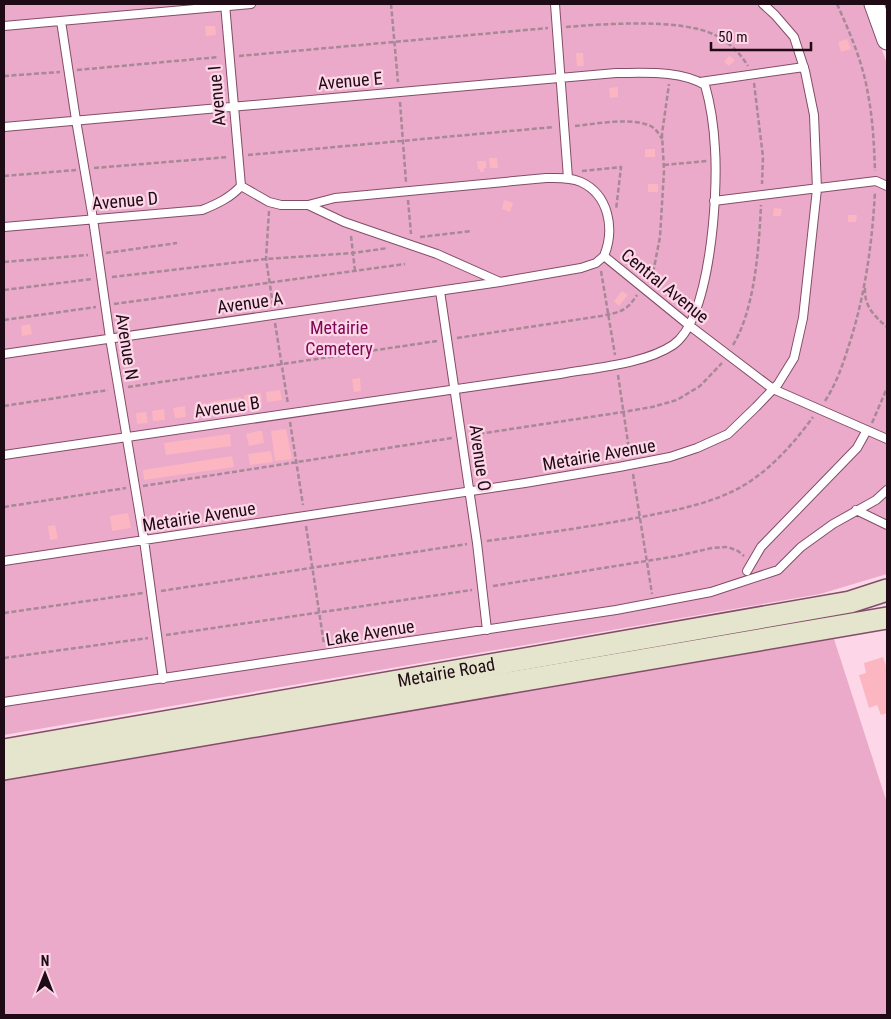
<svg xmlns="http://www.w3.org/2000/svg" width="891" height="1019" viewBox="0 0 891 1019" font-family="'Roboto Condensed',sans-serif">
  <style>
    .green { fill: #ebaac9 }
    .building { fill: #fbb6c1 }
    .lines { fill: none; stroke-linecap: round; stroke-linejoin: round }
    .service-casing { stroke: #824d68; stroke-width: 10 }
    .tertiary-casing { stroke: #824d68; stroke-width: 21 }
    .secondary-casing { stroke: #824d68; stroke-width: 24 }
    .path { stroke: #a78896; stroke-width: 2.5; stroke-dasharray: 5 2.5; stroke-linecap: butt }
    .service { stroke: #fff; stroke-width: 8 }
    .tertiary { stroke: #fff; stroke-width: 19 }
    .secondary { stroke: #e5e5cd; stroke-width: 21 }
    .labels { text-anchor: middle; stroke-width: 4.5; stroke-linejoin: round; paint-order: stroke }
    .street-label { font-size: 18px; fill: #1f0b15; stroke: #fdd7e8 }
    .park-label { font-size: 18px; fill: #810655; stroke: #fdd7e8 }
  </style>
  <rect width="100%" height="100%" fill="#fdd7e8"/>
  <path class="green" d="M 4,4 L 866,4 L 887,64 L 887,574 L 820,594 L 4,735 Z
    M 834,639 L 887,803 L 887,1015 L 4,1015 L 4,778 Z"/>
  <path class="building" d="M 205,26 L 215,26 L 216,35 L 206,36 Z
    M 847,39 L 851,49 L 841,52 L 838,42 Z
    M 576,53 L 583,53 L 584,66 L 577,66 Z
    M 729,56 L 735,60 L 729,66 L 724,62 Z
    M 618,87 L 618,97 L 610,98 L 609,88 Z
    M 645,149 L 655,149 L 655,157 L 645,157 Z
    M 489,158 L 497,158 L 498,168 L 490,168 Z
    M 477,161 L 486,161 L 486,168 L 484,168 L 484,172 L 480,172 L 480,169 L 478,169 Z
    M 648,184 L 658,184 L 658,192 L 648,192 Z
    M 504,200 L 513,203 L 510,212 L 502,209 Z
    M 774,208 L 782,209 L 781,216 L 773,216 Z
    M 848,215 L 857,215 L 856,222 L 848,222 Z
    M 622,291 L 628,295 L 619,306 L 614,301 Z
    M 30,324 L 32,334 L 22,336 L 21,326 Z
    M 360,378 L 361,391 L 354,392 L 352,379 Z
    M 280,390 L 282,400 L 267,402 L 266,392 Z
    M 261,393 L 262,404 L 258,404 L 258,408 L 250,409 L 250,406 L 245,407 L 244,395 Z
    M 241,397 L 243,409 L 212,414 L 210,402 Z
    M 206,403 L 207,413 L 195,415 L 194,405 Z
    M 185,406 L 186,417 L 175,418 L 173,408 Z
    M 164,409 L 165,420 L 153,421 L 152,411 Z
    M 146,412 L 148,423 L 137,424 L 136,413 Z
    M 286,429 L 292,459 L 275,461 L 271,431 Z
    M 258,431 L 262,431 L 264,443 L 249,446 L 246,434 Z
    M 230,434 L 231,446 L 166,455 L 164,443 Z
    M 271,451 L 273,462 L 250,465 L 248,454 Z
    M 232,456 L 234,467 L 144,480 L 143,470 Z
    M 128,513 L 131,528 L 112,531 L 110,516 Z
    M 55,525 L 58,539 L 50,540 L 48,526 Z
    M 883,657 L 886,666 L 887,666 L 887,713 L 881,715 L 877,705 L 869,708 L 859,675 L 866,673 L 864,663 Z"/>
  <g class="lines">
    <g class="service-casing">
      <path id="service" d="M 225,4 L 241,186
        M 555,4 L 568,178
        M 61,21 L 76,120 L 93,219 L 110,338 L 144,540 L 163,679
        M 4,26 L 251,4
        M 700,82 L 804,67
        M 4,127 L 616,73 C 645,73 680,70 705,85 C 711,106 714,128 715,149 C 718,193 711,319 673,345 C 645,364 593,368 560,374 L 4,455
        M 241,186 L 269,202 L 281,205 L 308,205 L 344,222 L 437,254 L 500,282 L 581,268 L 596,263 L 604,256 L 690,326 L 773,389 L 887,439
        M 714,201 L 876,181 L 887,186
        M 308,205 L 335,198 L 546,178 C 557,178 570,177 581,182 C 609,195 615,229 604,256
        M 4,227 L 202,210 C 217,204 230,198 241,186
        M 440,291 L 477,543 L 487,630
        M 4,354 L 500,282
        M 856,510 L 887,525
        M 4,561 L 525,483 L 619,467 L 670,457 L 697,448 L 728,434 L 756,407 L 778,384 L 794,358 L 803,318 L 817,189 L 814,115 L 805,71 L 794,37 L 775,15 L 763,4
        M 747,571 L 761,547 L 857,448 L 867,430
        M 4,702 L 616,610 L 711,592 L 778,570 L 801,547 L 833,524 L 876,500 L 887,490"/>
    </g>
    <g class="tertiary-casing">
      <path id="tertiary" d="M 874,4 L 887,40"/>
    </g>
    <g class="secondary-casing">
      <g id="secondary">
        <path id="s1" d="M 4,750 L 850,602 L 887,590"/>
        <path d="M 4,769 L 887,618"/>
      </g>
    </g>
    <path class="path" d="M 391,4 L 398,82
      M 837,4 C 850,33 863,63 868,94 C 873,120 874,145 875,171
      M 566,27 C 604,24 681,18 715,35 C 729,42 740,53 748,66
      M 239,56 L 548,28
      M 77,70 L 219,57
      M 4,76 L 60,72
      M 754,83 L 763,157 L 762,184
      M 400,102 L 406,182
      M 575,126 C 595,124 626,118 645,124 C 654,126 658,132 662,139
      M 248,155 L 554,127
      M 664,165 L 707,161
      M 94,168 L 228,157
      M 582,171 L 621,167 L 616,210
      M 4,176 L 76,170
      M 408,200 L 411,234
      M 269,211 L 266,259 L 273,305
      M 351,236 L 355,271
      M 420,237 L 472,231
      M 106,253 L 177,243
      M 4,262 L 88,255
      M 601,271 L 615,355
      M 112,277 L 266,259 L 353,253 L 388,248
      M 648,278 L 654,268 L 660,237 L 664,171 L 662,134 L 669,84
      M 865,288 C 864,306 874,316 887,327
      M 4,290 L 92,279
      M 114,304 L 405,264
      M 4,320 L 96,307
      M 275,323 L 288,404
      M 457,338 L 601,316 C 620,312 626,312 637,295
      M 733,345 C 755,309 759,247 761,205
      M 618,375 L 630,456
      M 128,387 L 437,341
      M 825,401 C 836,384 842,367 848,348 C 865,297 872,245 875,192
      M 4,406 L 108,390
      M 290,422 L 303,505
      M 872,423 L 887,388
      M 472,435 L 623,412 L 652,407 L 677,400 L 700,386 L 722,363
      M 633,474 L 652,594
      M 143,486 L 452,438
      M 4,507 L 126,488
      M 306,526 L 324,644
      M 487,541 C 538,534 590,527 641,517 C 677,510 715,503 746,484 C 773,467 794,443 813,417
      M 493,586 L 677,556 L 712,548 L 728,547 L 738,551 L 744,556
      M 161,591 L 467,544
      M 4,613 L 143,593
      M 166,635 L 472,590
      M 4,658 L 148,638"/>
    <use href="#service" class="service"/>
    <use href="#tertiary" class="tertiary"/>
    <use href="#secondary" class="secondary"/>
  </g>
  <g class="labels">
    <g class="street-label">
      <text transform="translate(350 81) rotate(-5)" y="6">Avenue E</text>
      <text transform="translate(217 96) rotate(-95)" y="6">Avenue I</text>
      <text transform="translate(125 201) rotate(-5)" y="6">Avenue D</text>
      <text transform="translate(665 286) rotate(39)" y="6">Central Avenue</text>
      <text transform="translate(250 303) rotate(-8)" y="6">Avenue A</text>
      <text transform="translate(127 347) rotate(81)" y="6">Avenue N</text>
      <text transform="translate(227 407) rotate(-8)" y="6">Avenue B</text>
      <text transform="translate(599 455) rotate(-10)" y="6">Metairie Avenue</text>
      <text transform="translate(480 458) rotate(82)" y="6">Avenue O</text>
      <text transform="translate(199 517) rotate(-9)" y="6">Metairie Avenue</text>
      <text transform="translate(370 633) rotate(-9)" y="6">Lake Avenue</text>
      <text dy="6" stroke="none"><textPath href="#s1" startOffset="449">Metairie Road</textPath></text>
    </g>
    <g class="park-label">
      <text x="339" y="334">Metairie<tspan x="339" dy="21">Cemetery</tspan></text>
    </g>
  </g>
  <rect width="891" height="1019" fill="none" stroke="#1f0b15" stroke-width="10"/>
  <g transform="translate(45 974)" stroke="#fdd7e8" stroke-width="4" paint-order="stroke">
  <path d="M0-4L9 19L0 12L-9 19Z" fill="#1f0b15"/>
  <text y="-8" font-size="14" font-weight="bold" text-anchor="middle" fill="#1f0b15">N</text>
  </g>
  <path d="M711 42v8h100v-8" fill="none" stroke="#1f0b15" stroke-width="2.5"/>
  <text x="718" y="42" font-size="15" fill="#1f0b15" stroke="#fdd7e8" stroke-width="4" paint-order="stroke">50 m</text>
</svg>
